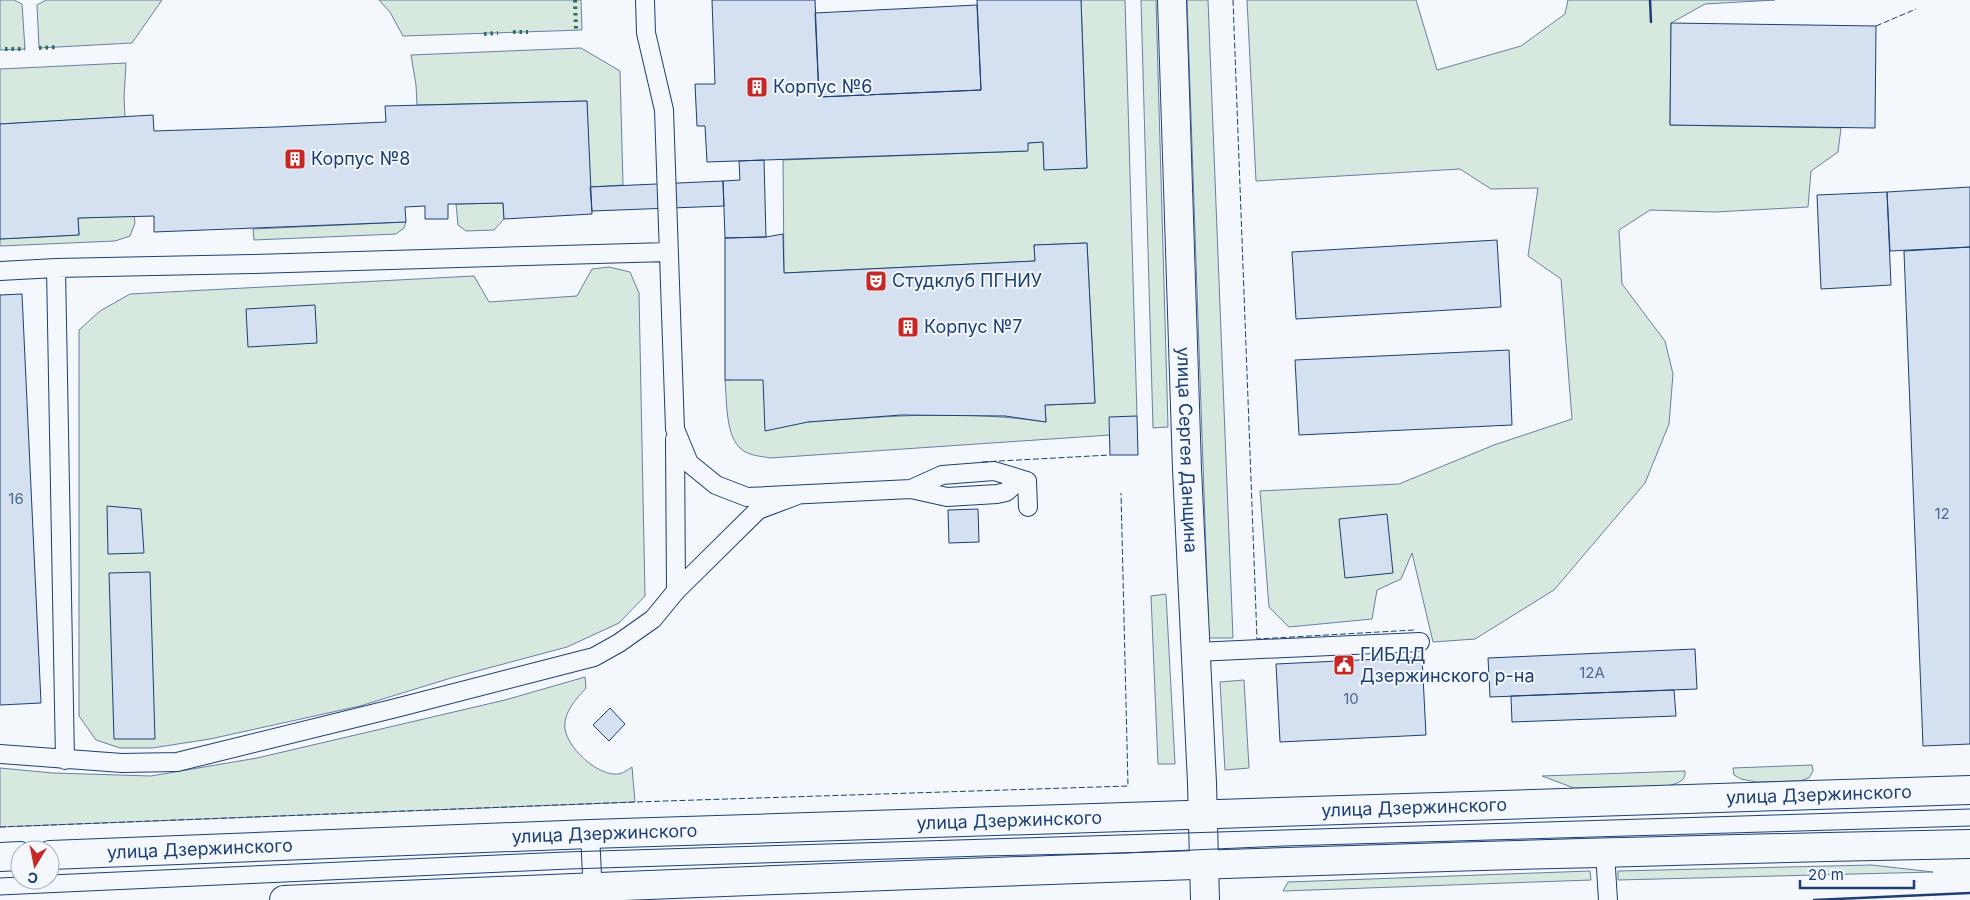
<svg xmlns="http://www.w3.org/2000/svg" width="1970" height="900" viewBox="0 0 1970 900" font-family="Inter,sans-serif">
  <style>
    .green { fill: #d7e8df; stroke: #687fa3 }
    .building { fill: #d5e0f0; stroke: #1d3f73 }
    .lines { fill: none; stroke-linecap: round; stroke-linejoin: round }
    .service-casing { stroke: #1d3f73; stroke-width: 20 }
    .minor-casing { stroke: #1d3f73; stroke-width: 30 }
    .secondary-casing { stroke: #1d3f73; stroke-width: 30 }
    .service { stroke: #f4f7fb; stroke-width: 18 }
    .minor { stroke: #f4f7fb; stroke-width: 28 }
    .secondary { stroke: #f4f7fb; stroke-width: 28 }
    .tram { stroke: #1d3f73; stroke-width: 1 }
    .hedge { stroke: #2c6c60; stroke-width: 4; stroke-dasharray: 2.5 4; stroke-linecap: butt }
    .fence { stroke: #1d3f73; stroke-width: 1; stroke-dasharray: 6 2.5; stroke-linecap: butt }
    .wall { stroke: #1d3f73; stroke-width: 2.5 }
    .labels { text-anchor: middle; stroke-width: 4; stroke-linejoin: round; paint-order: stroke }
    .number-label { font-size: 15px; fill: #4b6792 }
    .poi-label { font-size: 18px; fill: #1d3f73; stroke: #f4f7fb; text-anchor: start }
    .street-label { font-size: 18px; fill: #1d3f73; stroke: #f4f7fb }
  </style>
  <rect width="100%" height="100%" fill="#f4f7fb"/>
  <path class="green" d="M 0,0 L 14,0 L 22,4 L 25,49 L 0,50 Z
    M 46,0 L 162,0 L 132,43 L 39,48 L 37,5 Z
    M 379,0 L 581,0 L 582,30 L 403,36 L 390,12 Z
    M 1081,0 L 1125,0 L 1137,416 L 1110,435 L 770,458 C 761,456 748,456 740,448 C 725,434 727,399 725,380 L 763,377 L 808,422 C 887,416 966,410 1046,422 L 1045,405 L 1095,403 L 1087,243 L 1034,245 L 1035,261 L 784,273 L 783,160 L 1027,151 L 1028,143 L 1043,142 L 1044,169 L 1087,168 Z
    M 1141,0 L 1156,0 L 1168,427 L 1153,428 Z
    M 1187,0 L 1208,0 L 1233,638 L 1209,638 Z
    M 1247,0 L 1416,0 L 1437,70 L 1521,46 L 1565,14 L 1568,0 L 1775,0 L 1705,4 L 1671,23 L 1670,125 L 1841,128 L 1838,152 L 1811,171 L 1808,207 L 1715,212 L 1650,210 L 1619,230 L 1622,284 L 1665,341 L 1673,374 L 1669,424 L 1645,483 L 1554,590 L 1475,639 L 1433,642 L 1412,553 L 1401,579 L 1377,590 L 1372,619 L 1289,627 L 1269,607 L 1260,491 L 1399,484 L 1494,445 L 1572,419 L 1561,279 L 1528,256 L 1538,188 L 1491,189 L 1460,169 L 1256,181 Z
    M 581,48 L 620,71 L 623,185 L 590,187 L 587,101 L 417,105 L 416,85 L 411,55 Z
    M 126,63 L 124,97 L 125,117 L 0,124 L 0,69 Z
    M 503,203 L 504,219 L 494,230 L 466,231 L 458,225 L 456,204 Z
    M 134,216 L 135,223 L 130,236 L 115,241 L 0,246 L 0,239 L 79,235 L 78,218 Z
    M 406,222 L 404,228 L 396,234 L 254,240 L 253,229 Z
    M 609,267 L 630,272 L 639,293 L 645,596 L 619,623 L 567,647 L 451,678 L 360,706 L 210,739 L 152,748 L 120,748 L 96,740 L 79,716 L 79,330 L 100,311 L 130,294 L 474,276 L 489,302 L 577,296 L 592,269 Z
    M 1166,594 L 1175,764 L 1158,764 L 1151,596 Z
    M 585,677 L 586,688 C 576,699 563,713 565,729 C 568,748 595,773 614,774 C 621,775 626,771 632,767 L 635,802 L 0,827 L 0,768 L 53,773 L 151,776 L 257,758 L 505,700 Z
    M 1244,680 L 1249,768 L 1225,770 L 1220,682 Z
    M 1812,765 L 1813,771 L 1809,778 L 1799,781 L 1756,782 L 1741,779 L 1734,775 L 1733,768 Z
    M 1685,771 C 1686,782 1677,783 1668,786 L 1574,788 L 1542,776 Z
    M 1872,865 L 1933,872 L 1618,880 L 1618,871 Z
    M 1590,871 L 1591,880 L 1283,891 L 1288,882 Z"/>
  <path class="building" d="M 712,0 L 815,0 L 819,97 L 981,90 L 977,0 L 1081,0 L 1087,168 L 1044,170 L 1043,142 L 1028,143 L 1028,151 L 707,162 L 705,126 L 697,126 L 695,84 L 715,84 Z
    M 977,5 L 981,90 L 819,97 L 815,13 Z
    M 1671,23 L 1876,26 L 1875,128 L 1670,125 Z
    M 587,101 L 592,214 L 504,219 L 503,203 L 456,204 L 448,204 L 448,219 L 425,219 L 425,206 L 405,207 L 406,222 L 154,232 L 154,216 L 78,218 L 79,235 L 0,239 L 0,124 L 153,115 L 154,131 L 276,127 L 386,122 L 385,106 Z
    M 764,160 L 766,237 L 725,238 L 723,181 L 740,180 L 739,161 Z
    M 723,181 L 724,206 L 592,211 L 590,187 Z
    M 1970,187 L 1970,247 L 1890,251 L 1887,192 Z
    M 1887,192 L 1891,285 L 1821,289 L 1817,195 Z
    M 783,234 L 784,273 L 1035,261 L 1034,245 L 1087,243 L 1095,403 L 1045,405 L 1046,422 L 1005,416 L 901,415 L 808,422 L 765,431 L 763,380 L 725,380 L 725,238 L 766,237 Z
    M 1497,240 L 1501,307 L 1296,319 L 1292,252 Z
    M 1970,247 L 1970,744 L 1923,746 L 1904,251 Z
    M 22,294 L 41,703 L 0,705 L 0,295 Z
    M 315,305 L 317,343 L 248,347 L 246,309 Z
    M 1509,350 L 1512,425 L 1299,435 L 1295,360 Z
    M 1137,416 L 1138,455 L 1110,455 L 1109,417 Z
    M 107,506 L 141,509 L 144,553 L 108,554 Z
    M 978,509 L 979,542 L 949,543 L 948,510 Z
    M 1387,514 L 1393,573 L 1345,578 L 1339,519 Z
    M 150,572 L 155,739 L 114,739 L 109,573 Z
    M 1695,649 L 1697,689 L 1490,697 L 1488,658 Z
    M 1422,657 L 1426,735 L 1280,742 L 1276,664 Z
    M 1674,690 L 1676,716 L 1512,722 L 1511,696 Z
    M 610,708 L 625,724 L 609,741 L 593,725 Z"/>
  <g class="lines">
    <g class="service-casing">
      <path id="service" d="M 645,0 L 646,33 L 664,110 L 675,429 L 689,463 L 716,485 L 747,497 L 911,489 L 947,497 L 997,494 L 1006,492 L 1014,485 L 1027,481
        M 56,268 L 65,760
        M 0,271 L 56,268 L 252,264 L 668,252
        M 675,439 L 676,591
        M 1027,481 L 1028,507
        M 911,489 L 942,475 L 994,471 L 1027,481
        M 1196,652 L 1420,642
        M 0,754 L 122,763 L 177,762 L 396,708 L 594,657 L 619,643 L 653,619 L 676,591 L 758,510 L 798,495
        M 590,834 L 593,896
        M 1605,852 L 1608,900"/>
    </g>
    <g class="minor-casing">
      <g id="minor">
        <path id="s1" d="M 1172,0 L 1187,469 L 1202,783 L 1205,900"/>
      </g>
    </g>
    <g class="secondary-casing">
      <g id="secondary">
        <path id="s2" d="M 50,855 L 590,834 L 1970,790"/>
        <path d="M 0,857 L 20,856"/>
        <path d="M 284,900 C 846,876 1408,855 1970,844"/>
      </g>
    </g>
    <use href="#service" class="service"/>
    <use href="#minor" class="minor"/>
    <use href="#secondary" class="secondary"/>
    <path class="tram" d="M 50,875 L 565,852 L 1970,809
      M 0,878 L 20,877
      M 0,895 L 569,869 L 984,856 L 1124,853 L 1284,846 L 1970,826"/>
    <path class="hedge" d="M 575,0 L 576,29
      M 513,32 L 528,32
      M 484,34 L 498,33
      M 39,48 L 57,47
      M 5,49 L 25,49"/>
    <path class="fence" d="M 1233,0 L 1257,639 L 1414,630
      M 1876,26 L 1916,9
      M 982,462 L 1110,455
      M 0,827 L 635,802 L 1128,786 L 1121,493"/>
    <path class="wall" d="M 1650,0 L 1651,22
      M 1814,900 L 1970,893"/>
  </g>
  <defs>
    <g id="building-square" transform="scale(1.125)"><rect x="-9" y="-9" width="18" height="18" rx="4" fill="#c62828" stroke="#f4f7fb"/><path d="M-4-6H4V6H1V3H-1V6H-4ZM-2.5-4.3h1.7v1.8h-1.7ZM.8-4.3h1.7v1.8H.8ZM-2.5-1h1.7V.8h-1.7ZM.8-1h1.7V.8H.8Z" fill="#fff"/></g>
    <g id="theatre-square" transform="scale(1.125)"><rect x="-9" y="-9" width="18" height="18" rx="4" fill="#c62828" stroke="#f4f7fb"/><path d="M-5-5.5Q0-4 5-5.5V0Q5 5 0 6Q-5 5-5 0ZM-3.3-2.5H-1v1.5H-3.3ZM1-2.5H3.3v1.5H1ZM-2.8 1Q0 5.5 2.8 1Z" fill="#fff"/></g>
    <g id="civic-square" transform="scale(1.125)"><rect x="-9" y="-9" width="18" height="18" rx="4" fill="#c62828" stroke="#f4f7fb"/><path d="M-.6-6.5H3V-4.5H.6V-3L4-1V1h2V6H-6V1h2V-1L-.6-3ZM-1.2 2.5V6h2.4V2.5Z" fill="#fff"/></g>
  </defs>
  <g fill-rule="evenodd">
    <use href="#building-square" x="757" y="87"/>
    <use href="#building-square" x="295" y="159"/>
    <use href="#theatre-square" x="876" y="281"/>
    <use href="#building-square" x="908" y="327"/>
    <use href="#civic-square" x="1344" y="665"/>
  </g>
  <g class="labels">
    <g class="number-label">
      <text x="16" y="504">16</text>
      <text x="1942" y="519">12</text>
      <text x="1592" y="678">12А</text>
      <text x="1351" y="704">10</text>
    </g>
    <g class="poi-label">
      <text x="773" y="93">Корпус №6</text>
      <text x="311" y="165">Корпус №8</text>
      <text x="892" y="287">Студклуб ПГНИУ</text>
      <text x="924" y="333">Корпус №7</text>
      <text x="1360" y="661">ГИБДД<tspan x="1360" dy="21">Дзержинского р-на</tspan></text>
    </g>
    <g class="street-label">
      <text dy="6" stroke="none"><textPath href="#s1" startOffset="450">улица Сергея Данщина</textPath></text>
      <text dy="6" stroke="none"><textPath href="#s2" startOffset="1770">улица Дзержинского</textPath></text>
      <text dy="6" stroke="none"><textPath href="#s2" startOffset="1365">улица Дзержинского</textPath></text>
      <text dy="6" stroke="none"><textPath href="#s2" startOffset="960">улица Дзержинского</textPath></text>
      <text dy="6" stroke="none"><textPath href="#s2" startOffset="555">улица Дзержинского</textPath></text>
      <text dy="6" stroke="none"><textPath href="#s2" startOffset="150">улица Дзержинского</textPath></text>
    </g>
  </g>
  <g transform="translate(35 865) rotate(190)"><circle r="24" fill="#f4f7fb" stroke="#9eadc5"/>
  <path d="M0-4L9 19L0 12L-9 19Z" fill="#c62828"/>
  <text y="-8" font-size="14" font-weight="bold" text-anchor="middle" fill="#1d3f73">С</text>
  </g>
  <path d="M1800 880v8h114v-8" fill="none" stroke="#1d3f73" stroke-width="2.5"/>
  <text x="1808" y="880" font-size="15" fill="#1d3f73" stroke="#f4f7fb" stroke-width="4" paint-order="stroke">20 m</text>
</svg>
